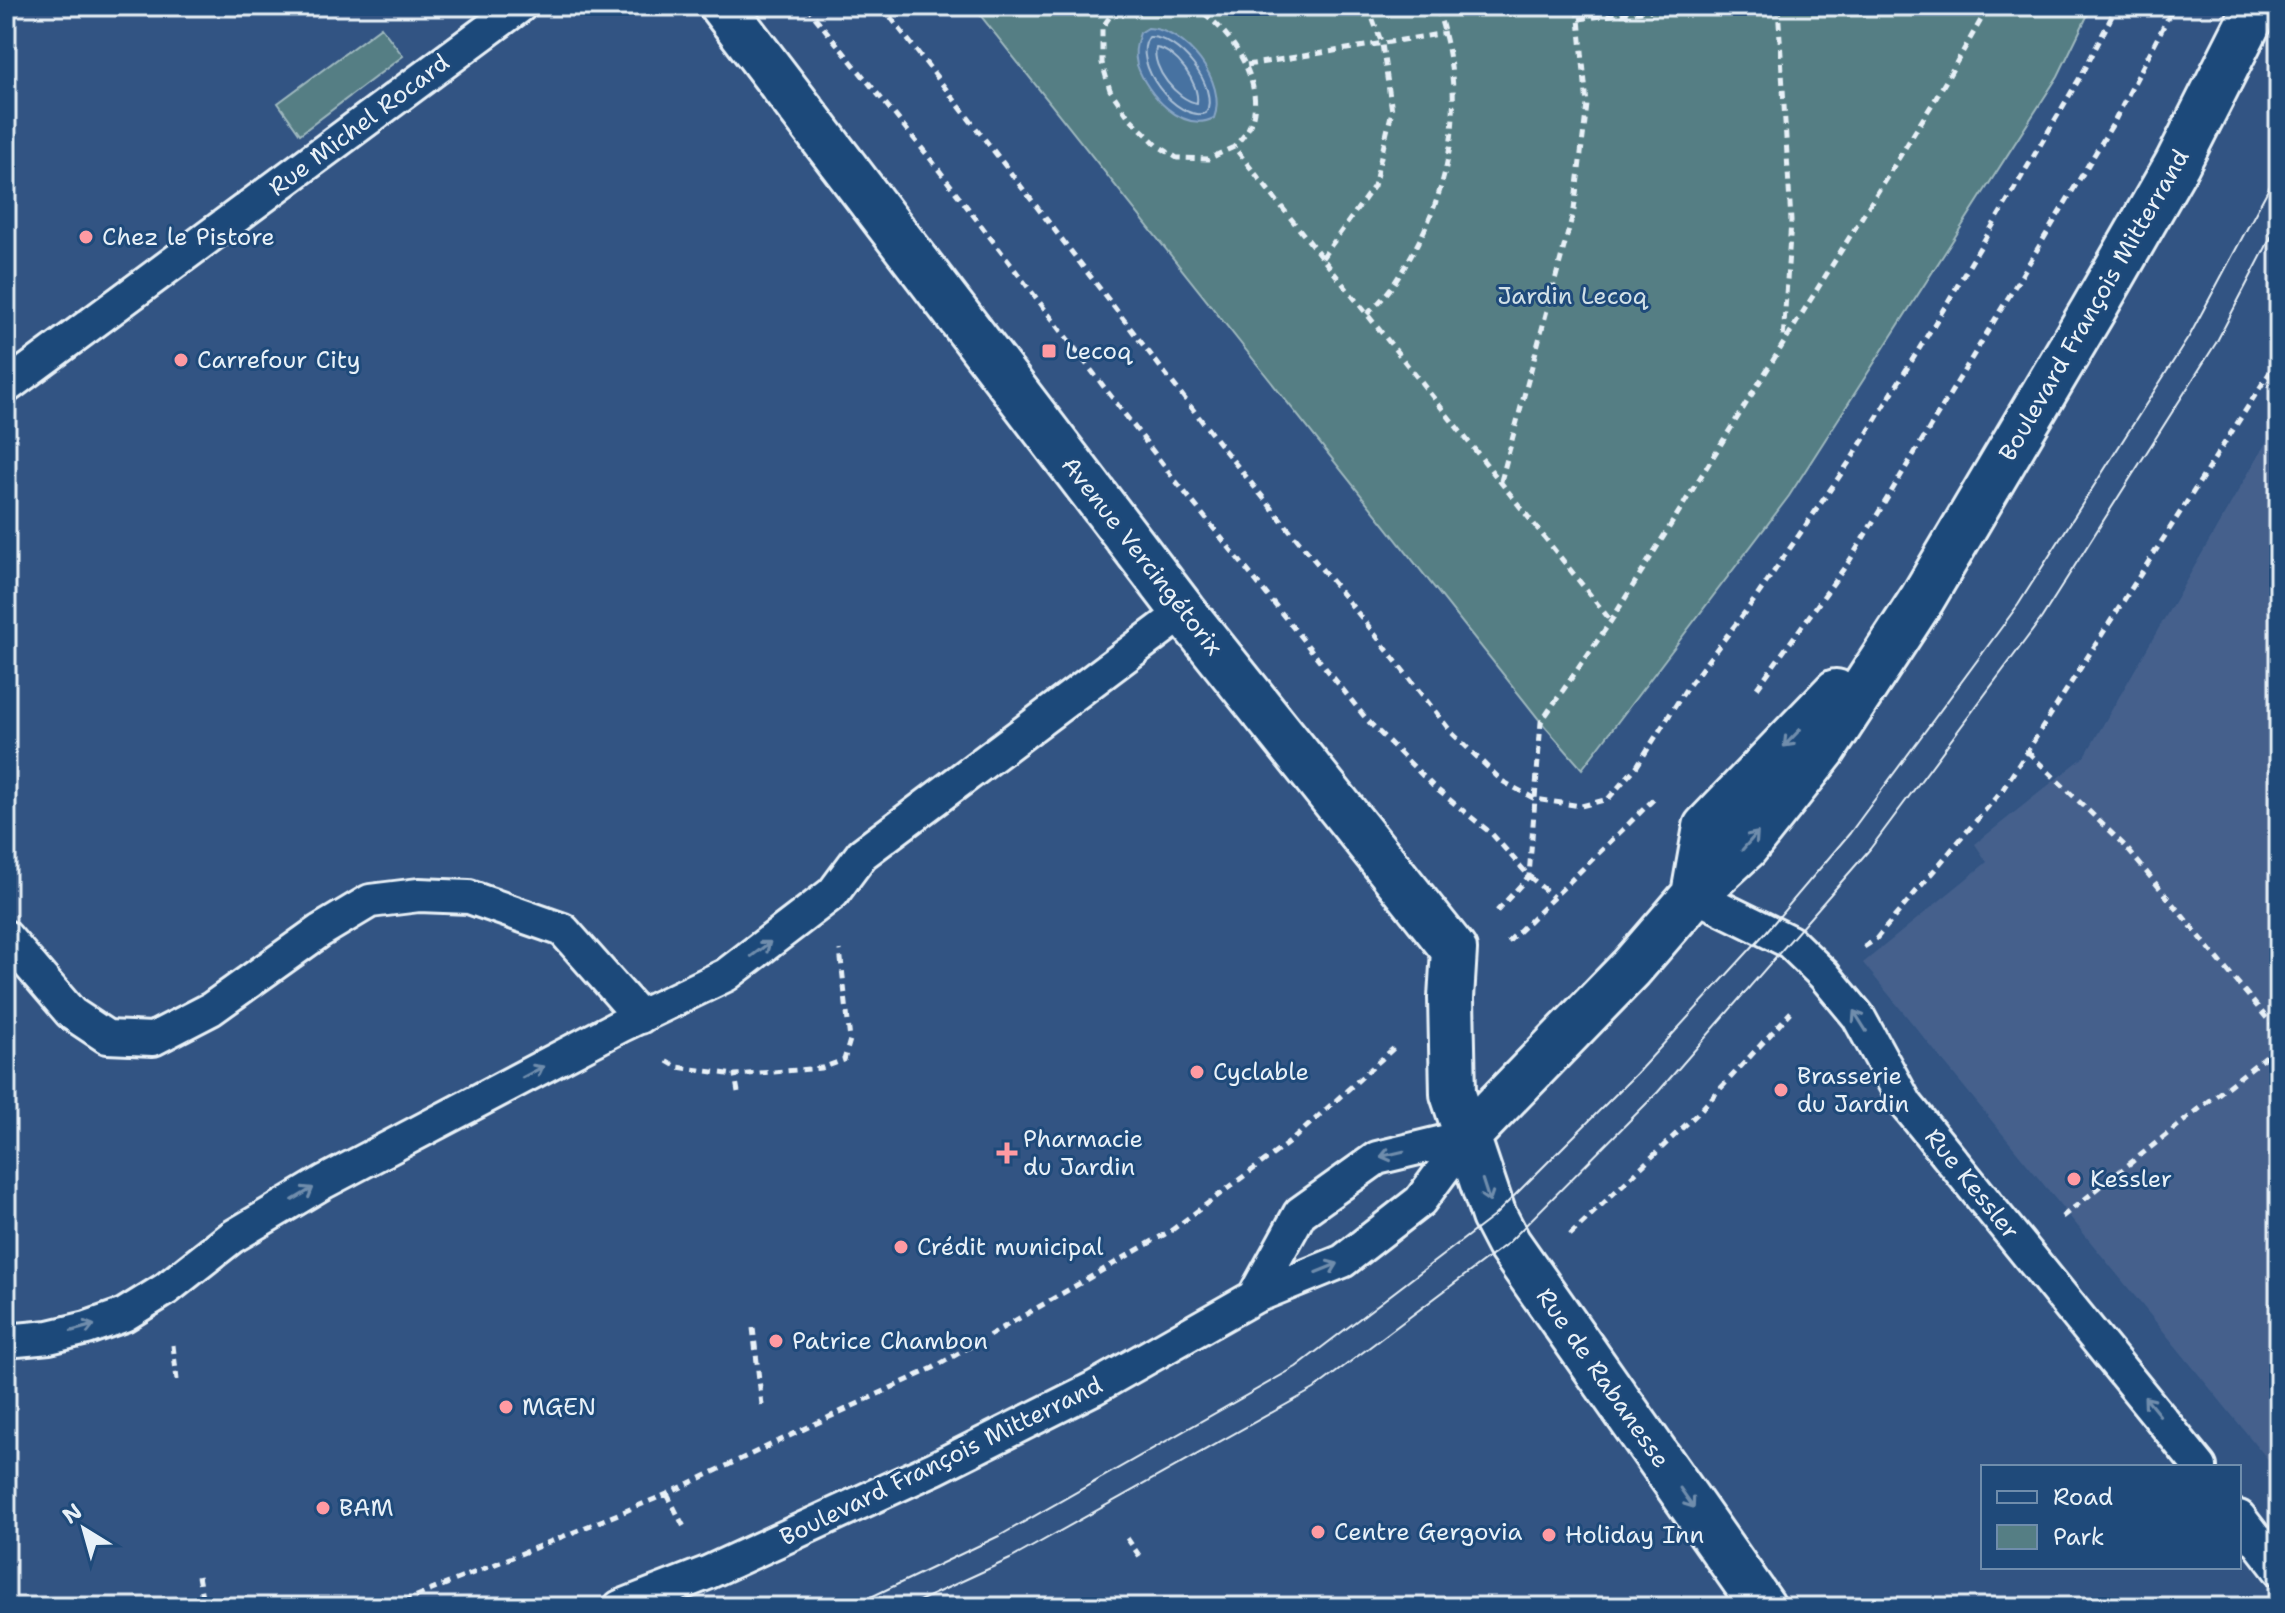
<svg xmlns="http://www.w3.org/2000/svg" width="2285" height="1613" viewBox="0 0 2285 1613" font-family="'Shantell Sans',sans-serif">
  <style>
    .built { fill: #44608c }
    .green { fill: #557e84; stroke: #9eb8be; stroke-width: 2 }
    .water { fill: #4772a1; stroke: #87a5c4; stroke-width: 2 }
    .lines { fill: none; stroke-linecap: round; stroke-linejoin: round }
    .shore { stroke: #a8bed5; stroke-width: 2 }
    .lane-casing { stroke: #e8f1f8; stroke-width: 38 }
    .secondary-casing { stroke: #e8f1f8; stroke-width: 50 }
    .path { stroke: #e8f1f8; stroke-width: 5; stroke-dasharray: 8 6; stroke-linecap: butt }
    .lane { stroke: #1f4a7a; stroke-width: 32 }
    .secondary { stroke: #1f4a7a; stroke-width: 44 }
    .tram { stroke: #e8f1f8; stroke-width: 2 }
    .oneway { stroke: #6f8dac }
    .poi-dot { fill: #ff9aa2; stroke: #1f4a7a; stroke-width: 3 }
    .labels { text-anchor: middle; stroke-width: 6; stroke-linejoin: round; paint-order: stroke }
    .street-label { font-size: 24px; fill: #e8f1f8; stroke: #1f4a7a }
    .poi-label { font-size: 24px; fill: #e8f1f8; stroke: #1f4a7a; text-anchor: start }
    .park-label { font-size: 24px; fill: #d2e0e7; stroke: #1f4a7a }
  </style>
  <rect width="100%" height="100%" fill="#325483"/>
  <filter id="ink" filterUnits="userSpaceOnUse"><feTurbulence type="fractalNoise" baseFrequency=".0125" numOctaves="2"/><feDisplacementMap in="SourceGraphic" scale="16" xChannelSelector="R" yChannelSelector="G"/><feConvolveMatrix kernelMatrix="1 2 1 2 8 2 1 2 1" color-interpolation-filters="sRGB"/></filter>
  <g filter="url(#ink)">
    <path class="built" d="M 2279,420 L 2279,1473 L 1863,963 L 1987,862 L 1975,844 L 2085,756 Z"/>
    <path class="green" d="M 973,6 L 2092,6 L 2058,76 L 1789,496 L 1582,769 L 1541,722 Z
      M 381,27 L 403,56 L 300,134 L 278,103 Z"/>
    <path class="water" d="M 1148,28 C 1185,29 1228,82 1214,118 C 1182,134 1147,94 1137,65 C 1134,54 1136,43 1140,33 Z"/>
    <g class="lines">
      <path class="shore" d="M 1149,37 C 1177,35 1220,87 1206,113 C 1177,123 1130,62 1149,37 Z
        M 1156,48 C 1176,50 1200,84 1197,103 C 1177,100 1151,68 1156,48 Z"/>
      <g class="lane-casing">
        <path id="lane" d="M 6,387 L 520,6
          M 1694,895 L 1790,942 L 1824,975 L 1858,1016 L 1906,1104 L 2200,1467
          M 6,937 L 71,1013 L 107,1037 L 153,1039 L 211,1009 L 320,931 L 370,901 L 419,895 L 469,897 L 563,930 L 640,1017
          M 1254,1297 L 1300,1213 L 1377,1158 L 1468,1136
          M 6,1341 L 49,1337 L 87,1328 L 124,1315 L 166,1289 L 232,1237 L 324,1182 L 620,1026 L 726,975 L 833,893 L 862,854 L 1184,612
          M 2239,1517 L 2279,1569
          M 620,1607 L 707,1573 L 935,1468 L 1094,1388 L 1254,1297 L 1343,1261 L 1420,1201 L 1468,1136"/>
      </g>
      <g class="secondary-casing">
        <path id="secondary" d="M 722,6 L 1184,612 L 1454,950 L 1451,998 L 1453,1094 L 1494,1216 L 1508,1243 L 1763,1607
          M 1694,895 L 1706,827 L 1836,692
          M 1468,1136 L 1631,968 L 1694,895 L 1746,847 L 1824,749 L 1922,599 L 2093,310 L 2177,164 L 2257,6"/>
      </g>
      <path class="path" d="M 806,6 L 929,157 L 1171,475 L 1368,721 L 1434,787 L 1492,834 L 1529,876 L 1553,897
        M 882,6 L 1225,451 L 1366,623 L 1452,733 L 1502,781 L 1535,799 L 1581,806 L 1608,799 L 1637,766 L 1686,689 L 1755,599 L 1852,458 L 1946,305 L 2085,69 L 2117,6
        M 1117,6 L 1102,28 L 1102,63 L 1110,90 L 1128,116 L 1157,145 L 1177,158 L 1208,159 L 1234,147 L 1611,621
        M 1192,6 C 1228,24 1270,87 1249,127 C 1246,134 1239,141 1234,147
        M 1778,6 L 1791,221 L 1783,340
        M 1579,19 L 1686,6
        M 1247,65 L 1446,33
        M 1322,258 L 1374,186 L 1392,111 L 1382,44 L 1368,6
        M 1367,314 C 1388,295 1397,280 1411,256 C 1455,179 1467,90 1436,6
        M 1501,481 L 1574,210 L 1587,105 L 1579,19 L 1574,6
        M 1757,688 L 1850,560 L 2114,122 L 2174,6
        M 2028,752 L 2125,846 L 2279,1033
        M 1497,911 L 1529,876 L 1541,722 L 1611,621 L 1936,98 L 1989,6
        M 1508,942 L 1658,795
        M 1864,947 L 1876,939 L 2003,789 L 2279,358
        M 667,1061 L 677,1067 L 735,1075
        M 738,1092 L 735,1075 L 822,1068 L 844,1060 L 850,1040 L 840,950
        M 2062,1217 L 2279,1046
        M 1570,1235 L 1697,1114 L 1791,1012
        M 753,1328 L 762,1405
        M 173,1345 L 177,1380
        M 667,1494 L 685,1529
        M 1127,1538 L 1143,1561
        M 198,1576 L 204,1607
        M 390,1607 L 667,1494 L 933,1368 L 1172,1230 L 1291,1141 L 1395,1047"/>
      <use href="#lane" class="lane"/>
      <use href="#secondary" class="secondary"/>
      <path class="tram" d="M 850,1607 L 1001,1535 L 1296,1367 L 1494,1216 L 1636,1074 L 1766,932 L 1850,833 L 2018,605 L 2190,335 L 2279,169
        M 906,1607 L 1010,1559 L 1314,1389 L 1508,1243 L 1658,1092 L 1870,849 L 2041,619 L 2216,343 L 2279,222"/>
    </g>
    <defs><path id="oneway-shaft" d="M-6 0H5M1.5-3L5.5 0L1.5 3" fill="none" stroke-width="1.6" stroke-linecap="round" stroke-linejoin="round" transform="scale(2)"/></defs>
    <g class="oneway">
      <use href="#oneway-shaft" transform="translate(1792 738) rotate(134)"/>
      <use href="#oneway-shaft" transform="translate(1750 841) rotate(-49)"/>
      <use href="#oneway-shaft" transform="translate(761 949) rotate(-37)"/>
      <use href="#oneway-shaft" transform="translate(1860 1021) rotate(-122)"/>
      <use href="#oneway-shaft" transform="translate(533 1072) rotate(-28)"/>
      <use href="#oneway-shaft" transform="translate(1392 1154) rotate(167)"/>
      <use href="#oneway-shaft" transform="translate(1486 1191) rotate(72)"/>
      <use href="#oneway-shaft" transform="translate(303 1194) rotate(-31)"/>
      <use href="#oneway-shaft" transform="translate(1327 1268) rotate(-22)"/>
      <use href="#oneway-shaft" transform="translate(83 1328) rotate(-15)"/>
      <use href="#oneway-shaft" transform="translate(2152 1406) rotate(-129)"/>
      <use href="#oneway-shaft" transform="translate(1687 1498) rotate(55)"/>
    </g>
  </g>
  <g class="poi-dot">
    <circle cx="86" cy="237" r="8"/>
    <rect x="1041" y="343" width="16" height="16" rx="4"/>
    <circle cx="181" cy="360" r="8"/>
    <circle cx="1197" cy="1072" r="8"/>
    <circle cx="1781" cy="1090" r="8"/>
    <path d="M1003 1141h8v8h8v8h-8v8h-8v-8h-8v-8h8z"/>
    <circle cx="2074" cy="1179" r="8"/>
    <circle cx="901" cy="1247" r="8"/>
    <circle cx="776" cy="1341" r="8"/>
    <circle cx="506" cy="1407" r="8"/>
    <circle cx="323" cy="1508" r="8"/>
    <circle cx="1318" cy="1532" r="8"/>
    <circle cx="1549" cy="1535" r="8"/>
  </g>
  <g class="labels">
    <g class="street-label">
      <text transform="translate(359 125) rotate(-37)" y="8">Rue Michel Rocard</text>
      <text transform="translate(2094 305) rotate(-60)" y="8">Boulevard François Mitterrand</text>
      <text transform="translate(1142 556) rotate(52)" y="8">Avenue Vercingétorix</text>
      <text transform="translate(1972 1184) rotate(51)" y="8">Rue Kessler</text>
      <text transform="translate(1603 1378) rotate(55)" y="8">Rue de Rabanesse</text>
      <text transform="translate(941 1461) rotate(-26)" y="8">Boulevard François Mitterrand</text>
    </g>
    <g class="poi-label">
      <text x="102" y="245">Chez le Pistore</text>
      <text x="1065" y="359">Lecoq</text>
      <text x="197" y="368">Carrefour City</text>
      <text x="1213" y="1080">Cyclable</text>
      <text x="1797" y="1084">Brasserie<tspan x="1797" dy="28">du Jardin</tspan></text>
      <text x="1023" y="1147">Pharmacie<tspan x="1023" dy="28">du Jardin</tspan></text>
      <text x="2090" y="1187">Kessler</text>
      <text x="917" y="1255">Crédit municipal</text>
      <text x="792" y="1349">Patrice Chambon</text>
      <text x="522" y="1415">MGEN</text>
      <text x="339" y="1516">BAM</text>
      <text x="1334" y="1540">Centre Gergovia</text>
      <text x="1565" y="1543">Holiday Inn</text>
    </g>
    <g class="park-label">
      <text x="1572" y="304">Jardin Lecoq</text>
    </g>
  </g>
  <rect width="2285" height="1613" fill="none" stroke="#1f4a7a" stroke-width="32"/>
  <rect x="16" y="16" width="2253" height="1581" fill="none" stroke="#e8f1f8" stroke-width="3" filter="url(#ink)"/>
  <rect x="1981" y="1465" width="260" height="104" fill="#1f4a7a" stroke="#6f8dac" stroke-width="2"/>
  <rect x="1997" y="1491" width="40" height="12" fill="#1f4a7a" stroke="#6f8dac" stroke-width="2"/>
  <text x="2053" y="1505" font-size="24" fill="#e8f1f8">Road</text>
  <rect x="1997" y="1525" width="40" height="24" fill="#557e84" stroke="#6f8dac" stroke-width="2"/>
  <text x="2053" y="1545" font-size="24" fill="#e8f1f8">Park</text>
  <g transform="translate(84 1529) rotate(323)" stroke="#1f4a7a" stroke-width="6" paint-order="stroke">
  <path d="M0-6L14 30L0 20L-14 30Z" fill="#e8f1f8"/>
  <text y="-12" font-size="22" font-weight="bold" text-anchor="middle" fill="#e8f1f8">N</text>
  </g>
</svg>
